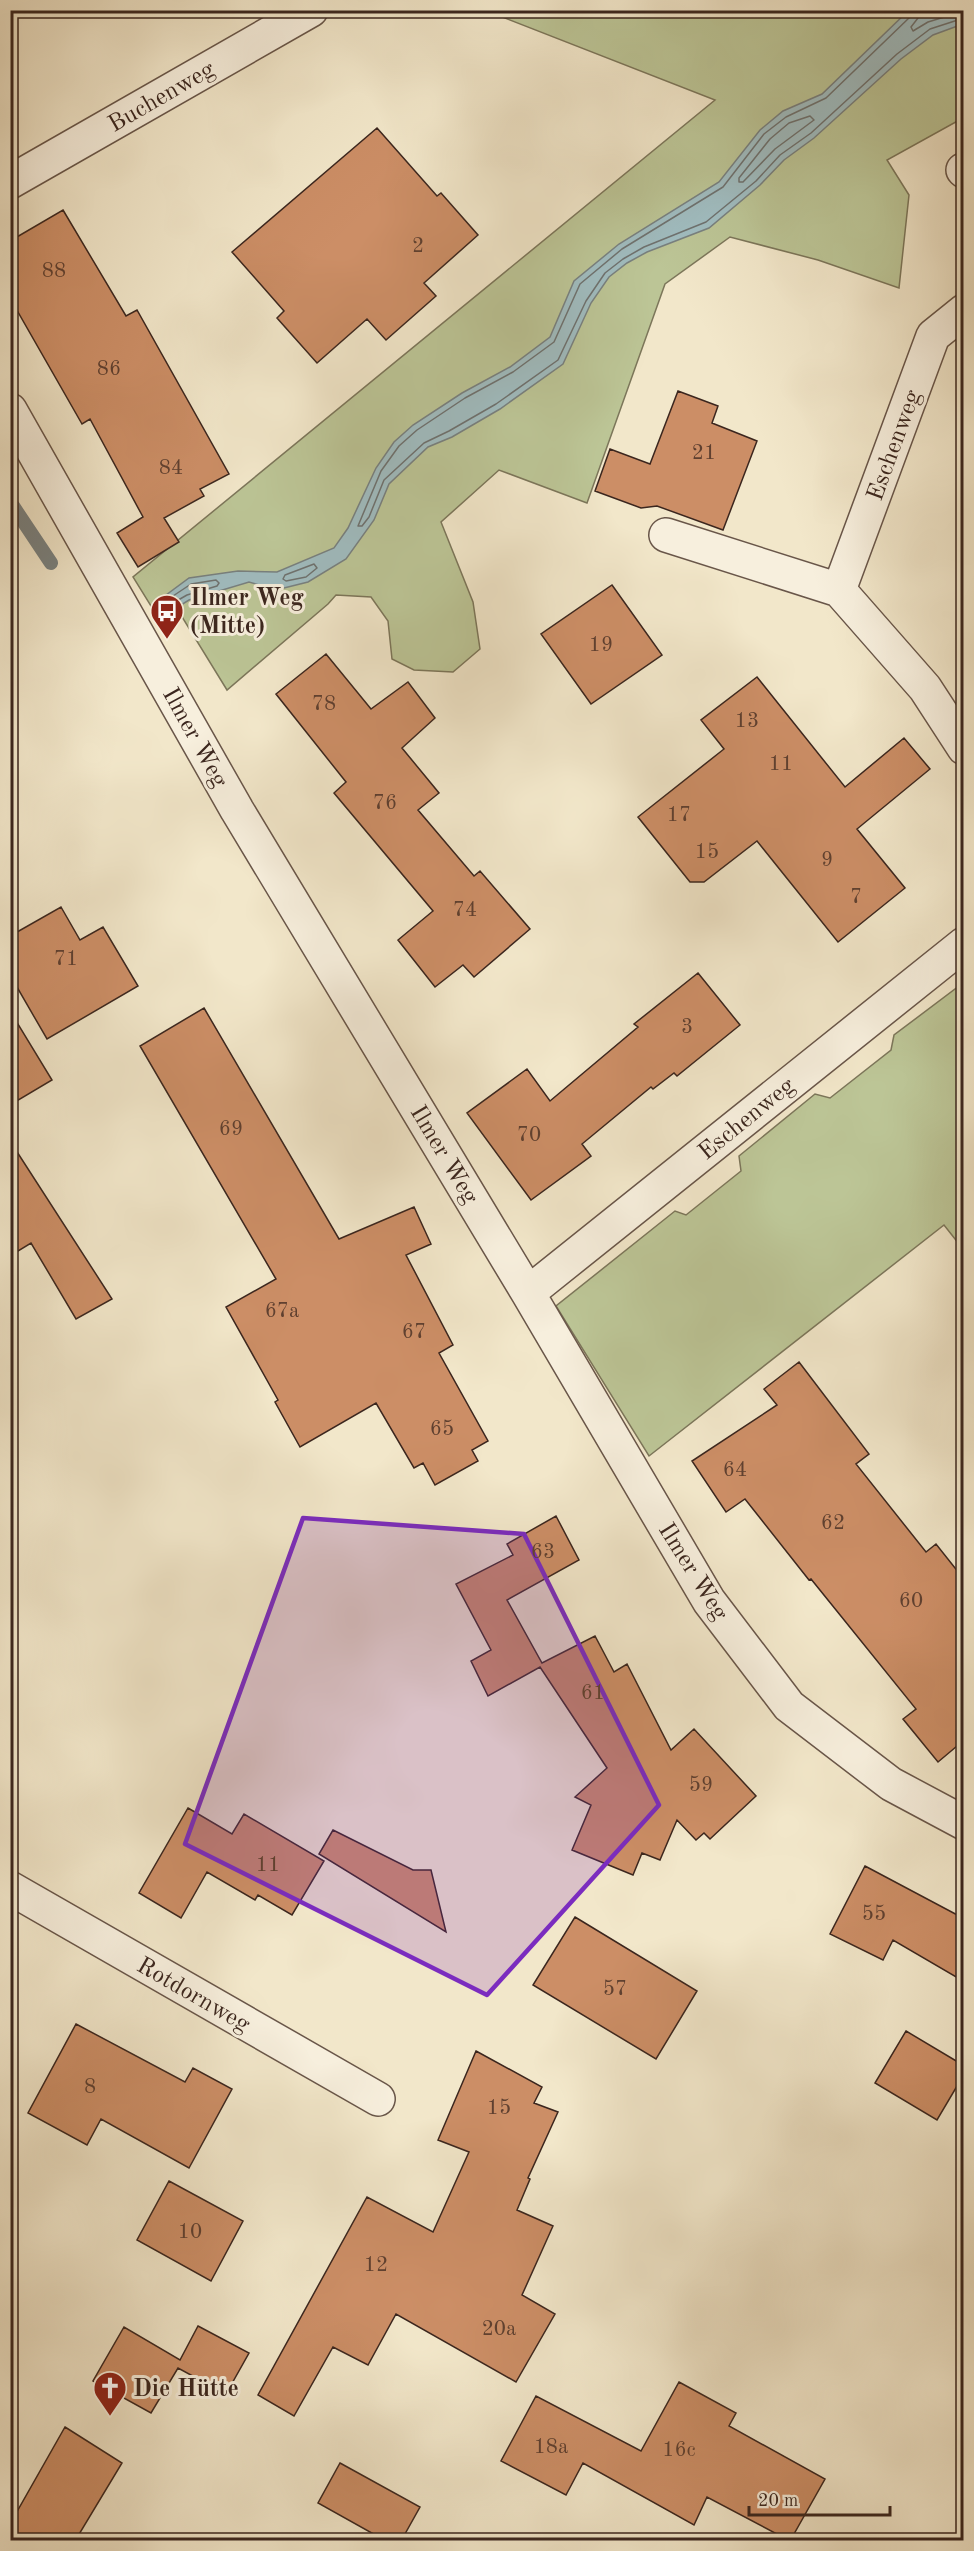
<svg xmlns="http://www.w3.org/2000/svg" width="974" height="2551" viewBox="0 0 974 2551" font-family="'Old Standard TT',serif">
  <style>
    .green { fill: #bcc596; stroke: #7c765a; stroke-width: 1.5 }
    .water { fill: #a0bdc1; stroke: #788180; stroke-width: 1.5 }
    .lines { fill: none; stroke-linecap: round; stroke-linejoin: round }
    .shore { stroke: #6e7270; stroke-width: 1.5 }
    .stream { stroke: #788180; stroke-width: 14 }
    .building { fill: #cc8e66; stroke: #3b261e; stroke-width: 1.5 }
    .street-casing { stroke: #695649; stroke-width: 36 }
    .street { stroke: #f7efdd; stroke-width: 33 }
    .marked { fill: #7b2cbf; fill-opacity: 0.2; stroke: #7b2cbf; stroke-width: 4.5; stroke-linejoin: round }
    .labels { text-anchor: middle; stroke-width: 6; stroke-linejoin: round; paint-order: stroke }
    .number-label { font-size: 21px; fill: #5f4030 }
    .street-label { font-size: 24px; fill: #3b261e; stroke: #f7efdd }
    .poi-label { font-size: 24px; font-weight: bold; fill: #3b261e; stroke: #f7efdd; text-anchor: start }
  </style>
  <rect width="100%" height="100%" fill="#f2e7ca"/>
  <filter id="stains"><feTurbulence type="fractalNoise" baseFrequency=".00333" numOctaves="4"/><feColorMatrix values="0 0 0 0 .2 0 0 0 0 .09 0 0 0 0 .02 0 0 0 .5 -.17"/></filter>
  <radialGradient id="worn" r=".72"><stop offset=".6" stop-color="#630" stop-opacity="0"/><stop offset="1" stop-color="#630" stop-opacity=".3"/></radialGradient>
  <path class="green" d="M 487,11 L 963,11 L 963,118 L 887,160 L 909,195 L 899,288 L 818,260 L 730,237 L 665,284 L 587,503 L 499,470 L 441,522 L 473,602 L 480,649 L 453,672 L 414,670 L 392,659 L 388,621 L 371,597 L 336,595 L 328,604 L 227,690 L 176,607 L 159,619 L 133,577 L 715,100 Z
    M 963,983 L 963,1249 L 944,1225 L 649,1456 L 556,1306 L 675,1211 L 686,1215 L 741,1171 L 739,1156 L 815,1094 L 830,1098 L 891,1050 L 894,1035 Z"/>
  <path class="water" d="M 908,11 L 963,11 L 963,24 L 933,35 L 901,59 L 814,138 L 784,160 L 760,185 L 709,228 L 647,252 L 627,263 L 609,277 L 591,303 L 563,364 L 500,409 L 452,437 L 428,447 L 389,484 L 374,520 L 346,559 L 308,582 L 276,590 L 249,582 L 189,600 L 160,618 L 154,604 L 189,578 L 238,571 L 277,572 L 334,548 L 348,528 L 376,468 L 394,442 L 413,425 L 462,393 L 510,367 L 550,337 L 574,281 L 619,244 L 719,182 L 760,130 L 783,111 L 822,94 Z"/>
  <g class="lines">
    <path class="shore" d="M 912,10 L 910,17 L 826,98 L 786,117 L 764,134 L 723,187 L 622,249 L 580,284 L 554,342 L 513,372 L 465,398 L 417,430 L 399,446 L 381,471 L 358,526 L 362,526 L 369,517 L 384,480 L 424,443 L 449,431 L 496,404 L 558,360 L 586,301 L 605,273 L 623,259 L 644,247 L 706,222 L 756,181 L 780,155 L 811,133 L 897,54 L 930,29 L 964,18
      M 919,10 L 918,18 L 911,27 L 913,31 L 928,22 L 964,11
      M 810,116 L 814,120 L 775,149 L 743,182 L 739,182 L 739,178 L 770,139 L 789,123 Z
      M 314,564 L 317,568 L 306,577 L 286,581 L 283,579 L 285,575 Z
      M 216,580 L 219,583 L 217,586 L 187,595 L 173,603 L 169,602 L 170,598 L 191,584 Z"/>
    <path class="stream" d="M 13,506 L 51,563"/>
  </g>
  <path class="building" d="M 377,128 L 437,196 L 441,193 L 478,235 L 424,283 L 436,296 L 386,340 L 367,319 L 317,363 L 277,318 L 284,311 L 232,252 Z
    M 63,210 L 126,316 L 137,310 L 229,474 L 200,489 L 204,496 L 164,518 L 179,542 L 138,567 L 117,533 L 143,517 L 90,419 L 82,424 L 10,298 L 10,241 Z
    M 678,391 L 718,406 L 712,423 L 757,441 L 723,530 L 657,506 L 641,508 L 595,491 L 610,449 L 650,464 Z
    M 612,585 L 662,655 L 591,704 L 541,634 Z
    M 326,654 L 371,709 L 408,682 L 435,718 L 402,748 L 439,793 L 418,810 L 474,876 L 480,871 L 530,929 L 474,977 L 463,965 L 435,987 L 398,940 L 433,911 L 334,793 L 346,782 L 276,694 Z
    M 757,677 L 845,787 L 904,738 L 930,769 L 857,829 L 905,888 L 838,942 L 757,841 L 704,882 L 690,882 L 638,817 L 724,749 L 701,720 Z
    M 61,907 L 80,940 L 103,927 L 138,986 L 47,1039 L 10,975 L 10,936 Z
    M 698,973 L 740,1025 L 677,1076 L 674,1073 L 653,1089 L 651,1087 L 582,1144 L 591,1156 L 531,1200 L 467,1113 L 527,1069 L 550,1101 L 638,1027 L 634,1024 Z
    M 204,1008 L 339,1239 L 414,1207 L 431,1244 L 406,1255 L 453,1345 L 439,1353 L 488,1441 L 472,1450 L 478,1461 L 435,1485 L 423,1463 L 414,1468 L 376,1403 L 300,1447 L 275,1402 L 278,1400 L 226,1307 L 276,1279 L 140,1046 Z
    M 10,1011 L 52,1080 L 10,1105 Z
    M 10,1141 L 112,1299 L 76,1319 L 31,1243 L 10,1256 Z
    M 799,1362 L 869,1454 L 856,1464 L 926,1552 L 936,1544 L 963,1578 L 963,1741 L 938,1762 L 903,1719 L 916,1709 L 811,1579 L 809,1580 L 745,1499 L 726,1512 L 692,1461 L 777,1405 L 764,1389 Z
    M 556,1516 L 579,1560 L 507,1600 L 542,1663 L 595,1636 L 614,1672 L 627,1664 L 671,1750 L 694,1729 L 756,1796 L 710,1839 L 704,1833 L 696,1840 L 677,1820 L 660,1860 L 642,1853 L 633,1875 L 572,1850 L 591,1805 L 575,1797 L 607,1768 L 540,1667 L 488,1696 L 471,1661 L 491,1650 L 456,1584 L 513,1555 L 507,1544 Z
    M 188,1808 L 232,1834 L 244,1814 L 324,1861 L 292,1915 L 258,1895 L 255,1900 L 207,1872 L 181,1918 L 139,1893 Z
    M 333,1830 L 413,1870 L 431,1870 L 446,1932 L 319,1854 Z
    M 865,1866 L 963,1918 L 963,1981 L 893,1940 L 883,1960 L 830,1934 Z
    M 575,1917 L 697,1991 L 656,2059 L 533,1985 Z
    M 76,2024 L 185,2082 L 193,2068 L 232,2089 L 189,2168 L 101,2119 L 87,2145 L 28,2113 Z
    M 906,2031 L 963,2065 L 963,2076 L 937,2120 L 875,2083 Z
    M 476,2051 L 542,2087 L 534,2103 L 558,2112 L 528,2178 L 530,2179 L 517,2210 L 553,2226 L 522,2295 L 555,2314 L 516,2382 L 396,2314 L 368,2365 L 333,2347 L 294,2416 L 258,2395 L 367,2197 L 433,2232 L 469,2152 L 438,2140 Z
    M 169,2181 L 243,2221 L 211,2281 L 137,2240 Z
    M 198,2326 L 249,2353 L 226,2394 L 178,2368 L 151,2413 L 93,2381 L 124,2327 L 180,2360 Z
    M 679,2382 L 736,2413 L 729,2426 L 825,2479 L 790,2541 L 707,2497 L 694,2525 L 583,2463 L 566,2495 L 501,2461 L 536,2396 L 641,2451 Z
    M 65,2427 L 122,2463 L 75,2541 L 10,2541 L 10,2524 Z
    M 340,2463 L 420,2507 L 401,2541 L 386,2541 L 318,2503 Z"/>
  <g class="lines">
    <g class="street-casing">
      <path id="street" d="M 963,170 L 964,171
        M 10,182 L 311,10
        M 10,410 L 237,810 L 528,1293 L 709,1601 L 789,1706 L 891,1784 L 964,1823
        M 666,535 L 839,590 L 925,688 L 964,748
        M 839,590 L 933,336 L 964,311
        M 528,1293 L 964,944
        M 10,1888 L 378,2099"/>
    </g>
    <use href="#street" class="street"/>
  </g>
  <path class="marked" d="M 303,1518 L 524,1534 L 659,1805 L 487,1995 L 185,1844 Z"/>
  <defs>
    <g id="bus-pin" transform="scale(1.725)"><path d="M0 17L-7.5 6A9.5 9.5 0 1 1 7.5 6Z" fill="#8f2418" stroke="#f7efdd"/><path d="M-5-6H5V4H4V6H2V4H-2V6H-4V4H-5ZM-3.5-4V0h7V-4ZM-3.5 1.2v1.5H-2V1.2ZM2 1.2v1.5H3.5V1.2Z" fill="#fff"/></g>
    <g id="church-pin" transform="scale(1.725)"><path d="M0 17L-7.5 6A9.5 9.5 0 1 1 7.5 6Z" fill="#8f2418" stroke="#f7efdd"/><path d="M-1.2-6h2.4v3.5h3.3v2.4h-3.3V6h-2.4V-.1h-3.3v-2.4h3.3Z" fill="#fff"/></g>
  </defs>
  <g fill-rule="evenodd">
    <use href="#bus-pin" x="167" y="611"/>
    <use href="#church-pin" x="110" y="2388"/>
  </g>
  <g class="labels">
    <g class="number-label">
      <text x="418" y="252">2</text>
      <text x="54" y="277">88</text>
      <text x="109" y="375">86</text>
      <text x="704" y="459">21</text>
      <text x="171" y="474">84</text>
      <text x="601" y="651">19</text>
      <text x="324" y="710">78</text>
      <text x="747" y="727">13</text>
      <text x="781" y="770">11</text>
      <text x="385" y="809">76</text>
      <text x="679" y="821">17</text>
      <text x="707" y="858">15</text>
      <text x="827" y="866">9</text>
      <text x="856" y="903">7</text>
      <text x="465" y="916">74</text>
      <text x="66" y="965">71</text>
      <text x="687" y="1033">3</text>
      <text x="231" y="1135">69</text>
      <text x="529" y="1141">70</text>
      <text x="282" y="1317">67a</text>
      <text x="414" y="1338">67</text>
      <text x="442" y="1435">65</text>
      <text x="735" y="1476">64</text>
      <text x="833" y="1529">62</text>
      <text x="543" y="1558">63</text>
      <text x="911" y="1607">60</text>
      <text x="593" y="1699">61</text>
      <text x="701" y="1791">59</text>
      <text x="268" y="1871">11</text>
      <text x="874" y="1920">55</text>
      <text x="615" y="1995">57</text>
      <text x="90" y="2093">8</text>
      <text x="499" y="2114">15</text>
      <text x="190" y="2238">10</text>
      <text x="376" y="2271">12</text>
      <text x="499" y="2335">20a</text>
      <text x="551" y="2453">18a</text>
      <text x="679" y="2456">16c</text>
    </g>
    <g class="street-label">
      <text transform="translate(161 96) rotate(-30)" y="8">Buchenweg</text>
      <text transform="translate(893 445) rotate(-70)" y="8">Eschenweg</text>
      <text transform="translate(196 737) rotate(61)" y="8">Ilmer Weg</text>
      <text transform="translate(746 1118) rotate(-39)" y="8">Eschenweg</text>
      <text transform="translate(445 1154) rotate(59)" y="8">Ilmer Weg</text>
      <text transform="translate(694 1571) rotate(58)" y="8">Ilmer Weg</text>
      <text transform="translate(194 1994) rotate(30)" y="8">Rotdornweg</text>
    </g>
    <g class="poi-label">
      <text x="190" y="605">Ilmer Weg<tspan x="190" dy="28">(Mitte)</tspan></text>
      <text x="133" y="2396">Die Hütte</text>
    </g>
  </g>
  <rect width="974" height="2551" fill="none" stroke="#f2e7ca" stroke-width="36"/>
  <rect x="12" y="12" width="950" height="2527" fill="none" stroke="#3b261e" stroke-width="3"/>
  <rect x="18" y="18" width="938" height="2515" fill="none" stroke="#3b261e" stroke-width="1.5"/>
  <path d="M749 2506v9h141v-9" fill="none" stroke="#3b261e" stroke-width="3"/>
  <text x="758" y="2506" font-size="18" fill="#3b261e" stroke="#f7efdd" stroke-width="4.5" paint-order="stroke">20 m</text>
  <rect width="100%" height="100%" filter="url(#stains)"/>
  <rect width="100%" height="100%" fill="url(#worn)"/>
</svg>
